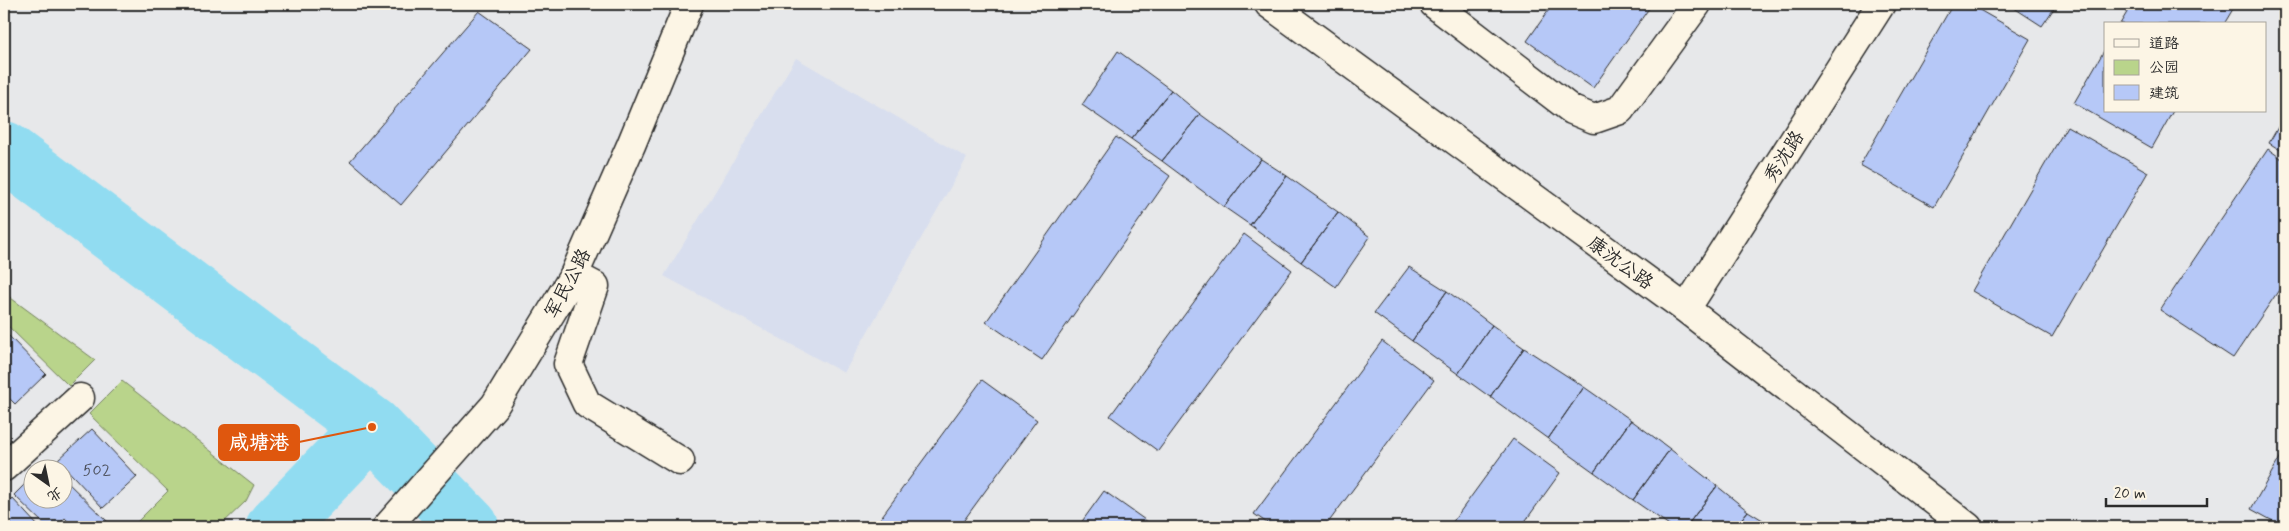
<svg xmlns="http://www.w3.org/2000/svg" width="2289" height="531" viewBox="0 0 2289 531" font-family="Mynerve,'LXGW WenKai TC',sans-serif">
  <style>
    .built { fill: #d8deee }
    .green { fill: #b9d48b; stroke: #72805b }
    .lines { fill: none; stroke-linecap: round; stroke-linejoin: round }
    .river { stroke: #91dcf1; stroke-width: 60 }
    .building { fill: #b6c8f7; stroke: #2b2b2b }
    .minor-casing { stroke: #2b2b2b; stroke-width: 31 }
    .minor { stroke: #fcf5e5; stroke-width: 28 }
    .labels { text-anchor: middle; stroke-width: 4.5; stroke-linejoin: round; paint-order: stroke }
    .number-label { font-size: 16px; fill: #4e525e }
    .street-label { font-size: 19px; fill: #2b2b2b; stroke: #fcf5e5 }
    .leader { fill: none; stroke: #df570e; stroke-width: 2 }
    .callout-dot { fill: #df570e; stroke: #fcf5e5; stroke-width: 2 }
    .callout { fill: #df570e; stroke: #df570e; stroke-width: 2 }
    .callout-label { font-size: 20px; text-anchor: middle; font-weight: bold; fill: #fff }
  </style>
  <rect width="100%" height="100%" fill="#e7e8ea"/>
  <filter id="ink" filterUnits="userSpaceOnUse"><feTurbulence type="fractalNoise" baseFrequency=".02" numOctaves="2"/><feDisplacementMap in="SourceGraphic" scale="10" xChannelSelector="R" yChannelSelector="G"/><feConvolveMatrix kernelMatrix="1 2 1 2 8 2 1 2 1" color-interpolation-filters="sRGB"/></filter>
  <g filter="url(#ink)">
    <path class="built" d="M 796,58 L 967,158 L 844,373 L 664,276 Z"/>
    <path class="green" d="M 4,293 L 95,360 L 69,386 L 4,322 Z
      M 122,381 L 254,485 L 246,501 L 219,527 L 132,527 L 168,491 L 89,414 Z"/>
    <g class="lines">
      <path class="river" d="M 4,151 L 372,427 L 469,527
        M 276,527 L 372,427"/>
    </g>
    <path class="building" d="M 1553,4 L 1652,4 L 1593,88 L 1527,41 Z
      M 1953,4 L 1969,4 L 2030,39 L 1934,207 L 1860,165 Z
      M 2008,4 L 2057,4 L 2042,26 Z
      M 2132,4 L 2236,4 L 2224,24 L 2120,24 Z
      M 479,11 L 532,49 L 401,205 L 350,161 Z
      M 2105,49 L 2105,111 L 2173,111 L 2152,148 L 2074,103 Z
      M 1118,51 L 1171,90 L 1131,139 L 1082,105 Z
      M 1171,90 L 1200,114 L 1162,161 L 1131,139 Z
      M 1200,114 L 1261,159 L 1224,207 L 1162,161 Z
      M 2285,115 L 2285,153 L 2269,143 Z
      M 2067,126 L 2148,172 L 2052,337 L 1972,291 Z
      M 1116,137 L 1170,176 L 1042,360 L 986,322 Z
      M 2268,149 L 2285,161 L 2285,281 L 2233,358 L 2160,310 Z
      M 1261,159 L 1287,176 L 1250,225 L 1224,207 Z
      M 1287,176 L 1338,212 L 1301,262 L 1250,225 Z
      M 1338,212 L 1370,237 L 1336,287 L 1301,262 Z
      M 1244,234 L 1292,270 L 1158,451 L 1110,416 Z
      M 1409,267 L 1447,291 L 1412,341 L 1374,313 Z
      M 1447,291 L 1492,325 L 1458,374 L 1412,341 Z
      M 1492,325 L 1524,348 L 1490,397 L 1458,374 Z
      M 5,332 L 46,374 L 15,404 L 4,393 Z
      M 1382,341 L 1434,380 L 1325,527 L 1273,527 L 1254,514 Z
      M 1524,348 L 1584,387 L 1548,439 L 1490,397 Z
      M 982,380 L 1037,420 L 959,527 L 874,527 Z
      M 1584,387 L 1631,420 L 1594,472 L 1548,439 Z
      M 1631,420 L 1670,449 L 1633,500 L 1594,472 Z
      M 92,429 L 137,477 L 103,508 L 58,460 Z
      M 1513,439 L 1560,473 L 1521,527 L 1449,527 Z
      M 1670,449 L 1717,486 L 1686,527 L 1672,527 L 1633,500 Z
      M 2285,449 L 2285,527 L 2284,527 L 2251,509 Z
      M 32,477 L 32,498 L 62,498 L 62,477 L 110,524 L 107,527 L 74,527 L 65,518 L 56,527 L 47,527 L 14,495 Z
      M 1717,486 L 1748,511 L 1735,527 L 1686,527 Z
      M 1104,491 L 1155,527 L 1078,527 Z
      M 12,498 L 39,527 L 4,527 L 4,506 Z
      M 1748,511 L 1774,527 L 1735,527 Z"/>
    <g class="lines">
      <g class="minor-casing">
        <path id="minor" d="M 1269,4 L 1686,309 L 1968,527
          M 1434,4 L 1572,110 L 1594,119 L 1620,110 L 1697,4
          M 574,275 L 595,286 L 568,364 L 587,404 L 680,461
          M 1686,309 L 1881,4
          M 4,467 L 80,398
          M 387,527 L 495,405 L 574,275 L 631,145 L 689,4"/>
      </g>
      <use href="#minor" class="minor"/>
    </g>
  </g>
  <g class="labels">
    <g class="number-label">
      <text x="97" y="475">502</text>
    </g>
    <g class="street-label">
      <text transform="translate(1783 156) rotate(-57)" y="7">秀沈路</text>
      <text transform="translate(1621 262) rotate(36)" y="7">康沈公路</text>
      <text transform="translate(567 283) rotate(-62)" y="7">军民公路</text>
    </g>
  </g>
  <path class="leader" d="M372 427L299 442"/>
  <circle class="callout-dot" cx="372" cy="427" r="5"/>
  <rect class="callout" x="219" y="425" width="80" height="35" rx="5"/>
  <g class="callout-label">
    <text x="259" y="449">咸塘港</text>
  </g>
  <rect width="2289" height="531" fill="none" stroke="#fcf5e5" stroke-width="20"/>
  <rect x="10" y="10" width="2269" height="511" fill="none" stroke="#2b2b2b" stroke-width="2" filter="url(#ink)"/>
  <rect x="2104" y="22" width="162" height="90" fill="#fcf5e5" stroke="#a8a49b"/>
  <rect x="2114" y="39" width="25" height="8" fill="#fcf5e5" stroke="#a8a49b"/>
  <text x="2149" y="48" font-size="15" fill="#2b2b2b">道路</text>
  <rect x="2114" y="60" width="25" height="15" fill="#b9d48b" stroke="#a8a49b"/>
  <text x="2149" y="72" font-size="15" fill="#2b2b2b">公园</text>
  <rect x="2114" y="85" width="25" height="15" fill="#b6c8f7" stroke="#a8a49b"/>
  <text x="2149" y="98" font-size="15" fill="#2b2b2b">建筑</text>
  <g transform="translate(48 484) rotate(147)"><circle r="24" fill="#fcf5e5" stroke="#a8a49b"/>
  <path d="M0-4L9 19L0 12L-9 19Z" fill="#2b2b2b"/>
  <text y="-8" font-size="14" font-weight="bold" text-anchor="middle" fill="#2b2b2b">北</text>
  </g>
  <path d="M2106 498v8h101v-8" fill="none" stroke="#2b2b2b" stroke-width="2.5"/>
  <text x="2114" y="498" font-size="15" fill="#2b2b2b" stroke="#fcf5e5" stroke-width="4" paint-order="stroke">20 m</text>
</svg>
